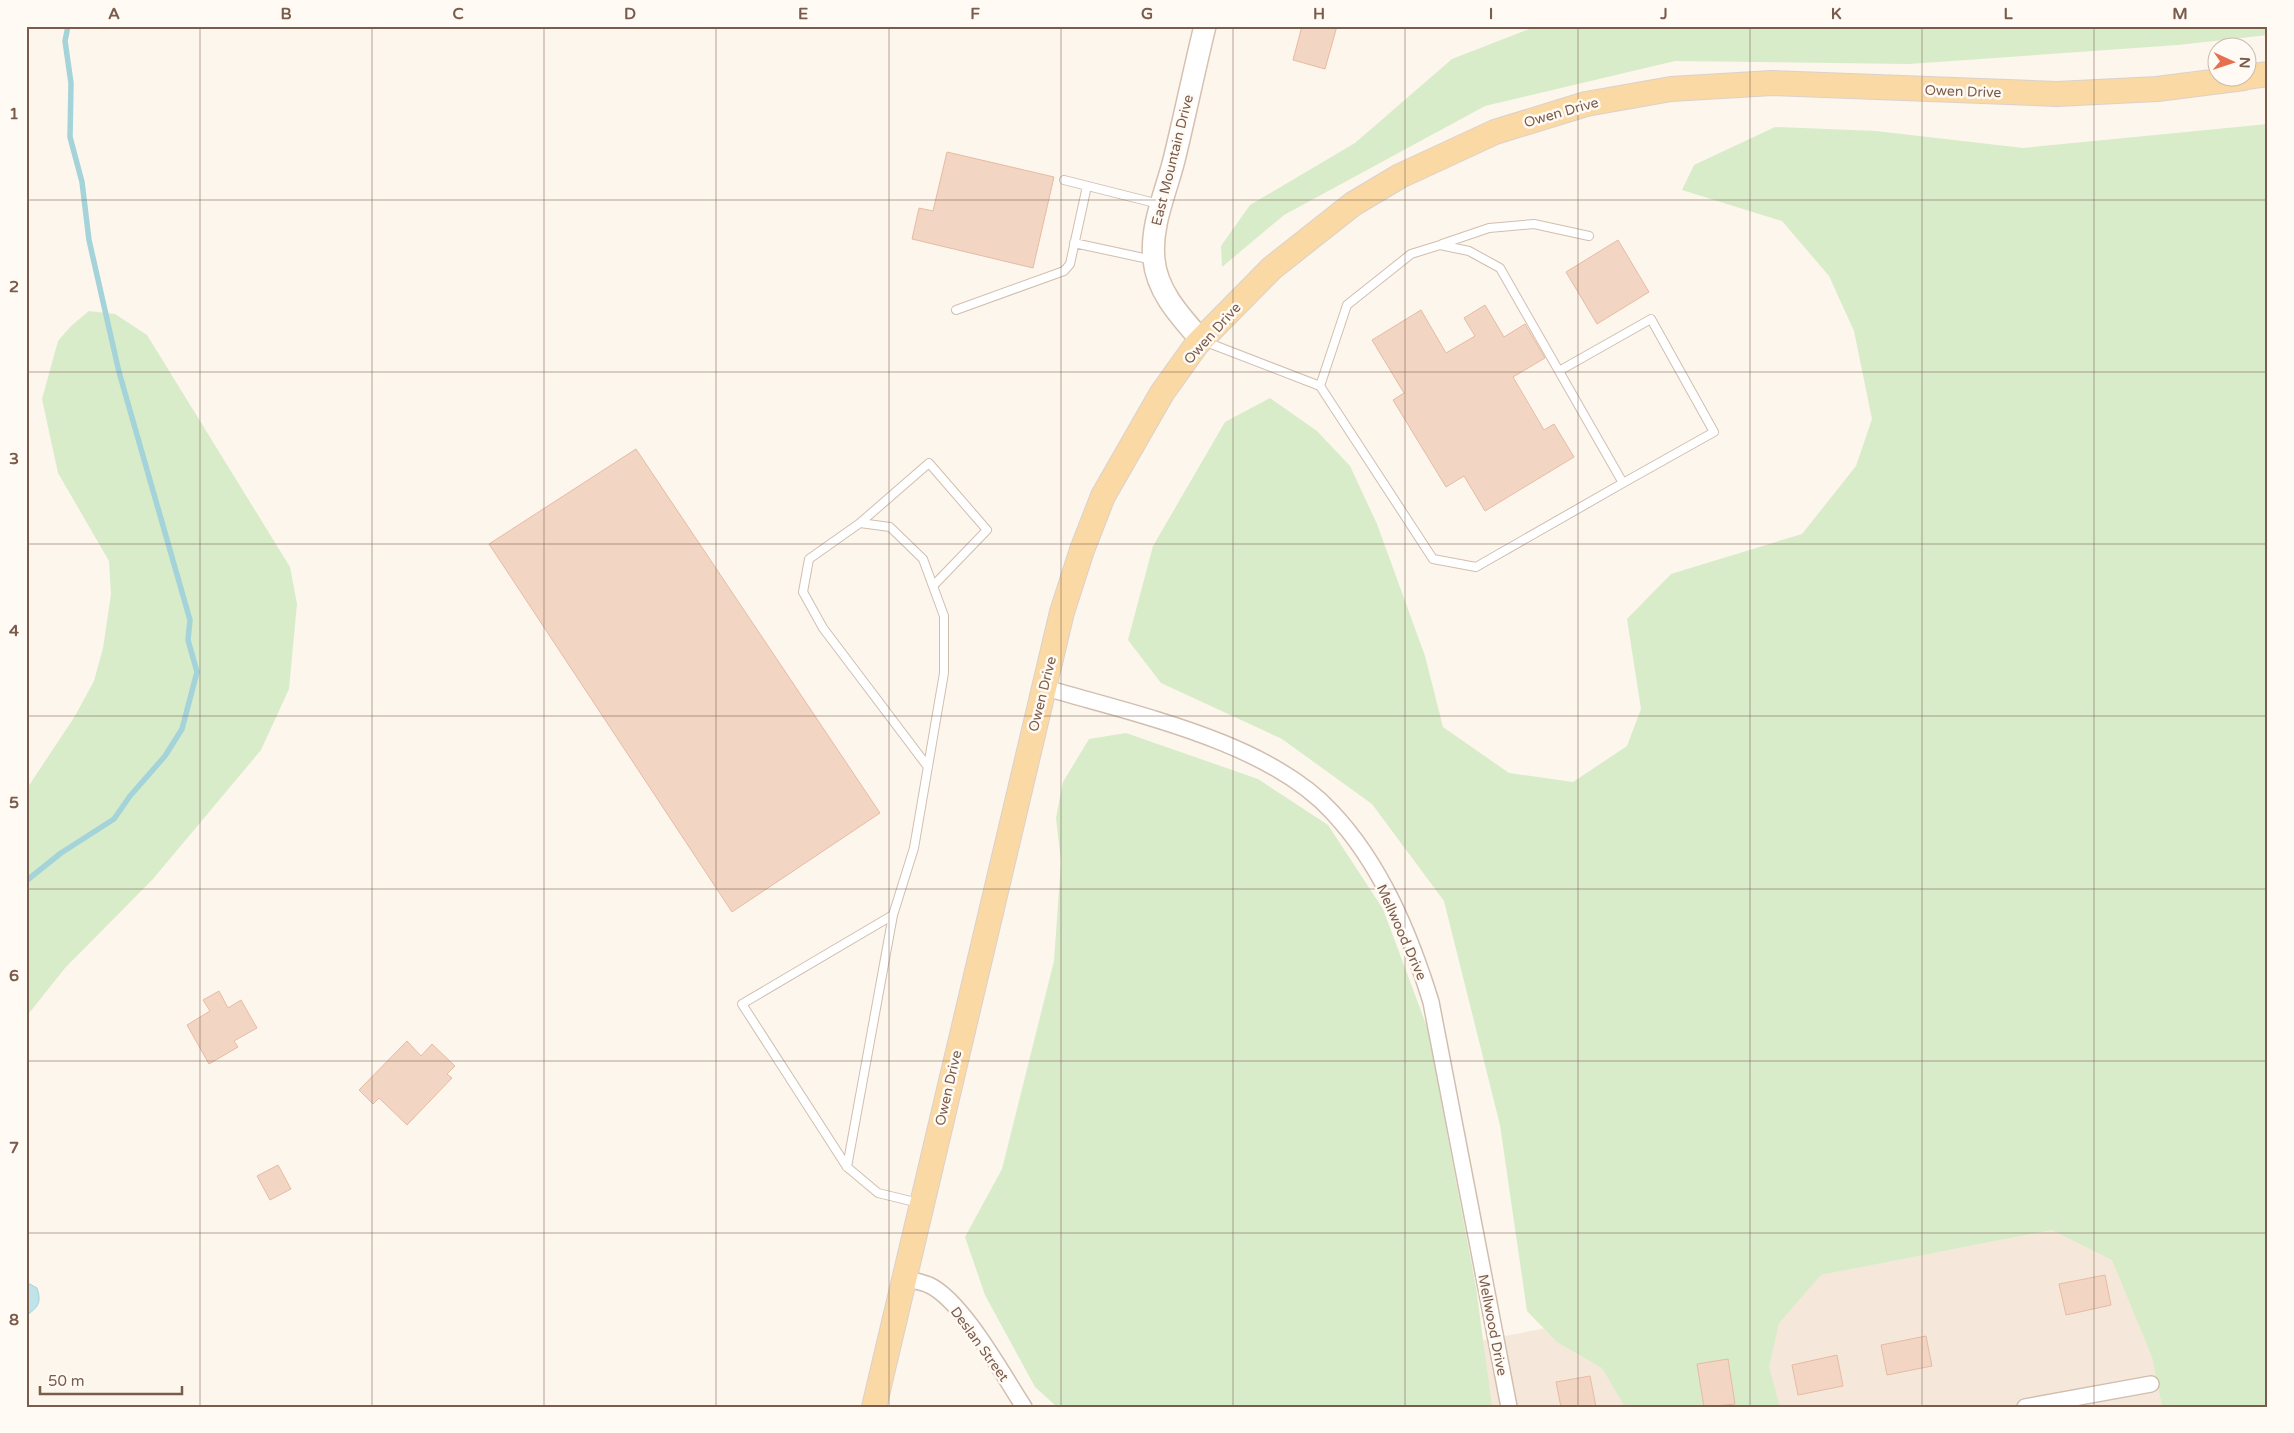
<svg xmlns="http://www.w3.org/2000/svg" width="2294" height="1433" viewBox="0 0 2294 1433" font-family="'Varela Round',sans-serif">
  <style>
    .residential { fill: #f5e8da }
    .green { fill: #d8ecc9 }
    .water { fill: #bfe3e8; stroke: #a5d3da }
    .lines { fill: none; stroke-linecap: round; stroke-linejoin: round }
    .stream { stroke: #a5d3da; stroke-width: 5.5 }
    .building { fill: #f3d5c3; stroke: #e6bba3 }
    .lane-casing { stroke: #d1beb0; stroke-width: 10 }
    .street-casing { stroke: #d1beb0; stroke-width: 18 }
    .secondary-casing { stroke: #d6c0b0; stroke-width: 24 }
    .primary-casing { stroke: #dad1cd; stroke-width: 26 }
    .lane { stroke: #fff; stroke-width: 8 }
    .street { stroke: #fff; stroke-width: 15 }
    .secondary { stroke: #fff; stroke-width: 21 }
    .primary { stroke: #fbd9a5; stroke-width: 24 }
    .grid { fill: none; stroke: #7a5c4d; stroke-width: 1; stroke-opacity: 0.55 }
    .labels { text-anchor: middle; stroke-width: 5; stroke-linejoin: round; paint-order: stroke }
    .street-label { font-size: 14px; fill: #7a5c4d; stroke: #fffaf3 }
    .neatline { fill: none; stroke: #7a5c4d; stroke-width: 2 }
    .grid-label { font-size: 16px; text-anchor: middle; font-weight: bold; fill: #7a5c4d }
  </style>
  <rect width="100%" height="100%" fill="#fdf6ec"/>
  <path class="residential" d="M 2125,1216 L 2162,1407 L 1326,1407 L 1319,1372 Z"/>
  <path class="green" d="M 1537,26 L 2268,26 L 2268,35 L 2178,45 L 1909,64 L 1675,61 L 1485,106 L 1284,215 L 1222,267 L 1221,246 L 1250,205 L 1355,143 L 1452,59 Z
    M 2268,124 L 2268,1407 L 2162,1407 L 2152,1357 L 2112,1260 L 2052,1230 L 1821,1275 L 1779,1323 L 1769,1367 L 1780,1407 L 1625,1407 L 1602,1368 L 1557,1342 L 1527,1311 L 1500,1125 L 1444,901 L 1372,804 L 1282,739 L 1161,683 L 1128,640 L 1153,546 L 1225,422 L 1270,398 L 1317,431 L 1350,466 L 1377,524 L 1425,656 L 1443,727 L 1509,773 L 1573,782 L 1627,746 L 1641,709 L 1627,619 L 1671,574 L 1802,534 L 1856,466 L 1872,419 L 1854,331 L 1829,276 L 1782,221 L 1682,190 L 1694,165 L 1775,127 L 1876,131 L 2023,148 Z
    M 89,311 L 115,314 L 147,335 L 290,567 L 297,604 L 289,689 L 261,750 L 153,879 L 65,968 L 26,1017 L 26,790 L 75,716 L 94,681 L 103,648 L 111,594 L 109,561 L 58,473 L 42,399 L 58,341 L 71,326 Z
    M 1126,733 L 1258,779 L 1328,825 L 1383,909 L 1427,1027 L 1476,1287 L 1492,1407 L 1257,1407 L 1252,1405 L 1057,1407 L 1035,1387 L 985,1295 L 965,1237 L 1002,1169 L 1054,961 L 1061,862 L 1056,818 L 1063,782 L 1089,739 Z"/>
  <path class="water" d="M 26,1282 L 37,1288 C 42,1303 38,1307 26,1316 Z"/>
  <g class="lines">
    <path class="stream" d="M 26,881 L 61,853 L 114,819 L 130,796 L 165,756 L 182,729 L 197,672 L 188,640 L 190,620 L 119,372 L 89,240 L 82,182 L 70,137 L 71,83 L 65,41 L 68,26"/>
  </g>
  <path class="building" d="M 1302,26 L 1337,26 L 1325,69 L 1293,60 Z
    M 947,152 L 1054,177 L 1033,268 L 912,239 L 919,208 L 933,211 Z
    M 1618,240 L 1649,292 L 1597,324 L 1566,272 Z
    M 1485,305 L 1504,337 L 1525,324 L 1545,358 L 1513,377 L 1544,430 L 1554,424 L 1574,457 L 1485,511 L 1464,476 L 1446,487 L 1393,400 L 1404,393 L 1372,340 L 1421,310 L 1446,353 L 1475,336 L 1464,318 Z
    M 636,449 L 880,813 L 732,912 L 489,544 Z
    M 219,991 L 228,1008 L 241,1000 L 257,1028 L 234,1041 L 238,1047 L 209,1064 L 187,1025 L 210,1011 L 203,1000 Z
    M 407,1041 L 421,1056 L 432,1044 L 455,1066 L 447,1074 L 452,1078 L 407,1125 L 379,1098 L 373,1104 L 359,1090 Z
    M 278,1165 L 291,1189 L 270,1200 L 257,1176 Z
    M 2105,1275 L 2111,1305 L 2066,1315 L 2059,1284 Z
    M 1926,1336 L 1932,1366 L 1887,1375 L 1881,1345 Z
    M 1837,1355 L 1843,1386 L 1798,1395 L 1792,1365 Z
    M 1728,1359 L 1735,1404 L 1704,1407 L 1697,1364 Z
    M 1590,1376 L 1596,1407 L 1561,1407 L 1556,1382 Z"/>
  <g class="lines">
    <g class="lane-casing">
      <path id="lane" d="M 1064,180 L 1159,204
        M 1074,243 L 1153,260
        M 1442,244 L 1489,228 L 1534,224 L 1589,236
        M 956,310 L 1064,271 L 1070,264 L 1087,186
        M 1206,342 L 1320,386 L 1433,559 L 1476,567 L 1623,483 L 1500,268 L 1469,251 L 1440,245 L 1411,254 L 1347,305 L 1320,386
        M 1559,371 L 1651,319 L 1714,432 L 1623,483
        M 860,523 L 929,463 L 987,530 L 933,586
        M 847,1167 L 893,915
        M 919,1203 L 878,1193 L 847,1167 L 742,1004 L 893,915 L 914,848 L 944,673 L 944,616 L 923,559 L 890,527 L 860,523 L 809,559 L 803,592 L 823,628 L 928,767"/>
    </g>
    <g class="street-casing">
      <path id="street" d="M 1043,687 C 1133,714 1267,741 1332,812 C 1381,864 1410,934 1431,1002 L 1509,1407
        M 903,1278 C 912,1280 922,1282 929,1285 C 963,1301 1003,1375 1024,1407
        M 2025,1407 L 2151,1384"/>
    </g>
    <g class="secondary-casing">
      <path id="secondary" d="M 1201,340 C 1181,317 1157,292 1154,260 C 1150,226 1166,192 1174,160 C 1185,115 1194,71 1205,26"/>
    </g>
    <g class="primary-casing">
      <path id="primary" d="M 2246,77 L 2268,74
        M 874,1407 L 1062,612 L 1082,550 L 1103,496 L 1162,393 L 1197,344 L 1272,268 L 1353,204 L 1400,176 L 1495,132 L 1586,104 L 1671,89 L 1772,83 L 2057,94 L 2157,89 L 2244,78"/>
    </g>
    <use href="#lane" class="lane"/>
    <use href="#street" class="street"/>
    <use href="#secondary" class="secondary"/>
    <use href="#primary" class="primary"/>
  </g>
  <path class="grid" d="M 200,26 L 200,1407M 372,26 L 372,1407M 544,26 L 544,1407M 716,26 L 716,1407M 889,26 L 889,1407M 1061,26 L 1061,1407M 1233,26 L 1233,1407M 1405,26 L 1405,1407M 1578,26 L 1578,1407M 1750,26 L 1750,1407M 1922,26 L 1922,1407M 2094,26 L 2094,1407M 26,200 L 2268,200M 26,372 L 2268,372M 26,544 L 2268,544M 26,716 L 2268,716M 26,889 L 2268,889M 26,1061 L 2268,1061M 26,1233 L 2268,1233"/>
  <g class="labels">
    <g class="street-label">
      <text transform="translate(1963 91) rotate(2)" y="5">Owen Drive</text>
      <text transform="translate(1561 112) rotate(-16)" y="5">Owen Drive</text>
      <text transform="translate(1172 160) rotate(-76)" y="5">East Mountain Drive</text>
      <text transform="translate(1212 333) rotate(-48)" y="5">Owen Drive</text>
      <text transform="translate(1042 694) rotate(-76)" y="5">Owen Drive</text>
      <text transform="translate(1402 932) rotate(66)" y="5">Mellwood Drive</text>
      <text transform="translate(948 1088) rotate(-77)" y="5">Owen Drive</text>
      <text transform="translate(1493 1325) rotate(79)" y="5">Mellwood Drive</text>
      <text transform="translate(980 1344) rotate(54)" y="5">Deslan Street</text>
    </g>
  </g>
  <rect width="2294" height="1433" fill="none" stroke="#fffaf3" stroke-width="55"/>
  <g transform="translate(2232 62) rotate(93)"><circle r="24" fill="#fffaf3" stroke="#cabbb1"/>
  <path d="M0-4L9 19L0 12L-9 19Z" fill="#e76f51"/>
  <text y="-8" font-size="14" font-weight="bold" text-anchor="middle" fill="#7a5c4d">N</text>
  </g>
  <path d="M40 1386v8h142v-8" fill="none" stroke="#7a5c4d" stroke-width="2.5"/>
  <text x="48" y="1386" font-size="15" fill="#7a5c4d" stroke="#fffaf3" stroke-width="4" paint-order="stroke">50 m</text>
  <rect x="28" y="28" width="2238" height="1378" class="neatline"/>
  <g class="grid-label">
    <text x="114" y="19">A</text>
    <text x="286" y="19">B</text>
    <text x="458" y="19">C</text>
    <text x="630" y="19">D</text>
    <text x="803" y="19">E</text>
    <text x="975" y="19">F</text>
    <text x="1147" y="19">G</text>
    <text x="1319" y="19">H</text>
    <text x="1491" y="19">I</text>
    <text x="1664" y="19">J</text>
    <text x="1836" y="19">K</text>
    <text x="2008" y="19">L</text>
    <text x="2180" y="19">M</text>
    <text x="14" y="119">1</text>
    <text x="14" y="292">2</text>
    <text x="14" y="464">3</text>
    <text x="14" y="636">4</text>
    <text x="14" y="808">5</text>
    <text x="14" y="981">6</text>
    <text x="14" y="1153">7</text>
    <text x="14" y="1325">8</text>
  </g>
</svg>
